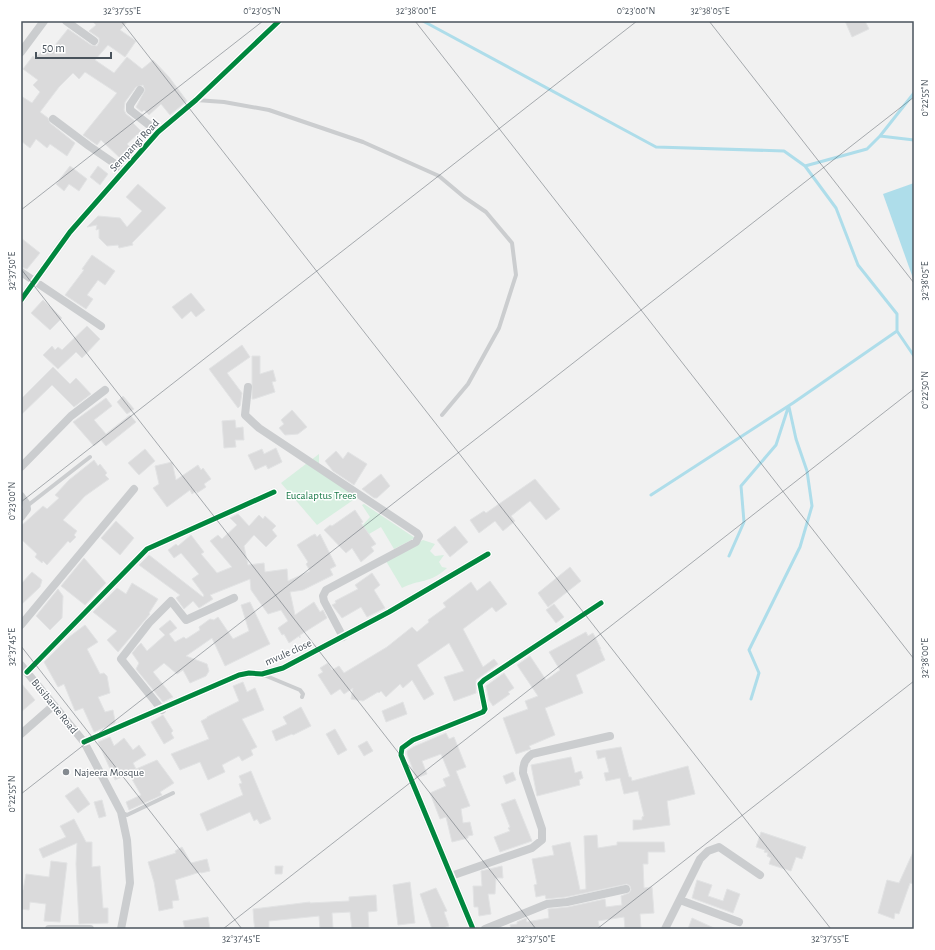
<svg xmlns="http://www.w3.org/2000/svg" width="935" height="950" viewBox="0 0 935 950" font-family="'Alegreya Sans',sans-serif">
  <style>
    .green { fill: #d7efe0 }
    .water { fill: #aeddea }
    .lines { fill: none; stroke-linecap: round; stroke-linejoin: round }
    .stream { stroke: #aeddea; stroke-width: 3 }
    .building { fill: #dadadb; stroke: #e2e3e4 }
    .service { stroke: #cbcdcf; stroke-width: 4 }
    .minor { stroke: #cbcdcf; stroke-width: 8 }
    .cycleway-casing { stroke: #fff; stroke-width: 8 }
    .cycleway { stroke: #00873e; stroke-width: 5 }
    .ticks { fill: none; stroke: #49535c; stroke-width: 1; stroke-opacity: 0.45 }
    .poi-dot { fill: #848a90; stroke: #fff; stroke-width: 1.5 }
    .labels { text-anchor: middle; stroke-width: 3; stroke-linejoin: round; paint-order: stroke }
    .street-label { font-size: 11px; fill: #49535c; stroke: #fff }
    .park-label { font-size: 11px; fill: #1d7a4b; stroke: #fff }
    .poi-label { font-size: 11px; fill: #49535c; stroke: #fff; text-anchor: start }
    .neatline { fill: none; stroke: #49535c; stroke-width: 1.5 }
    .ticks-label { font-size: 10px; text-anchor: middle; fill: #49535c }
  </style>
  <rect width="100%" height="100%" fill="#f1f1f1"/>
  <path class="green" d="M 319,454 L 319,464 L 359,496 L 317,525 L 281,483 Z
    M 364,504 L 415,538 L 394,549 L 381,527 L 369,534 L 362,526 L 370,517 L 362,505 Z
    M 423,540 L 435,544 L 430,551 L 435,556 L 444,555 L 439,562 L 442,567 L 447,568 C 430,584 419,579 402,588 L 386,561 Z"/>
  <path class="water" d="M 914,183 L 914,281 L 883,194 Z"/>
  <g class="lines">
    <path class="stream" d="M 423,21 L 656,147 L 784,151 L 805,166 L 836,208 L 858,265 L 897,314 L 897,331 L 914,356
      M 880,136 L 914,93
      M 805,166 L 867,149 L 880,136 L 914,140
      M 651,495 L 793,403 L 897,331
      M 729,556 L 744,522 L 741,486 L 776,445 L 788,408
      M 751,699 L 759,673 L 749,650 L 800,547 L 812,506 L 807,471 L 796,439 L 789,407"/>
  </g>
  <path class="building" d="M 92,21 L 128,21 L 120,30 L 136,41 L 125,57 L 108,45 L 95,60 L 114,73 L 127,57 L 142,69 L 153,60 L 169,77 L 187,101 L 170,115 L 161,104 L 149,115 L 144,110 L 142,112 L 136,107 L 145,90 L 143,85 L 136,87 L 125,102 L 124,110 L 126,114 L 135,121 L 133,123 L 141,131 L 127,144 L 131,148 L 121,159 L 101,140 L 97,145 L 83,135 L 117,93 L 85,72 L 79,79 L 73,73 L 59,87 L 40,112 L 48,118 L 50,123 L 75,143 L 67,156 L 50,144 L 47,148 L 36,139 L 30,148 L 21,141 L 21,96 L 32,103 L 40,92 L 33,85 L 38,80 L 23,69 L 33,56 L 35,58 L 47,46 L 51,50 L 68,29 L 91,45 L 97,46 L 99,42 L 99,38 L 89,31 L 96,25 Z
    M 845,21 L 865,21 L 869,29 L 852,37 Z
    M 70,166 L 87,179 L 79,191 L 69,184 L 64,191 L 56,184 Z
    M 98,166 L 108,174 L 100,185 L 90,177 Z
    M 138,184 L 166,208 L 132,243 L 133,245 L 119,248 L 118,245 L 107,246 L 99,238 L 99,229 L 96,230 L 97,225 L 87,227 L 98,216 L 120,218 L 127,227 L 142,211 L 126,197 Z
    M 21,238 L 40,253 L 27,269 L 21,267 Z
    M 92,255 L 115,271 L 105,285 L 98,280 L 87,295 L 93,299 L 86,309 L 65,295 L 84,270 L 82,269 Z
    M 191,293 L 205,310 L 196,317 L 191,311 L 182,319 L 172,307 Z
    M 43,300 L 62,318 L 50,330 L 31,313 Z
    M 87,326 L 100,339 L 82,358 L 76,352 L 58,369 L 43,355 L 52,346 L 55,350 L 58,347 L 62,350 Z
    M 242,345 L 250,357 L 227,373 L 242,393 L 240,406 L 238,408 L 209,369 Z
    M 252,356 L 260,356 L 260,374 L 273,370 L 276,381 L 272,382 L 275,392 L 254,399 L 252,399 Z
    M 53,367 L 70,384 L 76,378 L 91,394 L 74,407 L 52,385 L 21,415 L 21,399 Z
    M 123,396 L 134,409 L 127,414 L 117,402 Z
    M 106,398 L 112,406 L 94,420 L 106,434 L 130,415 L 136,422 L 106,446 L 101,440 L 94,446 L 73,422 Z
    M 292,410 L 307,427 L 298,434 L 285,435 L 279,428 L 284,424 L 281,420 Z
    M 235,420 L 236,428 L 243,427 L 244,440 L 235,440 L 236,447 L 224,448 L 222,421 Z
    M 276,448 L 282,462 L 268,469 L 266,465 L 255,470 L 248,455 L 262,449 L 264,454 Z
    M 145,449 L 155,461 L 139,475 L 128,463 Z
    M 336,451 L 343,459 L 348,452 L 367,464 L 354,485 L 333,471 L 325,461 Z
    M 94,460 L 98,466 L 100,464 L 107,473 L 105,475 L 109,479 L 85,496 L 63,520 L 77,531 L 74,535 L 76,537 L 70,543 L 68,541 L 47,565 L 43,561 L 42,563 L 35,557 L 37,554 L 21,539 L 21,526 L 43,506 L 47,509 L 59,498 L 55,495 L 69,480 Z
    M 172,462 L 176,480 L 198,465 L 201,470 L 203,468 L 211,479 L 204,484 L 206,487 L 197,493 L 196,491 L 192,494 L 190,490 L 167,507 L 153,488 L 159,484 L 155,466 Z
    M 381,474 L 390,486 L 377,498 L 374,498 L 362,489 Z
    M 535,479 L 560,509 L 546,520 L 530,501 L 511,516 L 515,521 L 503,531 L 495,521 L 479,533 L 470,520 L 484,511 L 486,513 Z
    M 355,510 L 363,522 L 361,523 L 376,544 L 371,547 L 374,551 L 361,562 L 352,548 L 346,553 L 324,530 L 330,525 L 332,526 Z
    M 238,514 L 249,526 L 259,515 L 263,519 L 265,516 L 276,526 L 272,530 L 277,536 L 266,547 L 254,535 L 244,546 L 248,565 L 264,563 L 265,572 L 287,569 L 288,581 L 310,571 L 306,564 L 308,562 L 297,545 L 311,536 L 315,534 L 317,537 L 320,534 L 336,566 L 330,569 L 333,575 L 303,590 L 290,592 L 295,615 L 314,602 L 320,612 L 323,610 L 327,618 L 300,635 L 300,638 L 299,636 L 289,643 L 284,634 L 282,635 L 278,628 L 288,621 L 281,610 L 268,614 L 251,590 L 250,579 L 210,595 L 213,599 L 199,608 L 193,601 L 184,609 L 176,598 L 180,595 L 139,565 L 149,555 L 203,597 L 204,595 L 192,579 L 199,574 L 181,553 L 174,558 L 168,550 L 176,544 L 178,546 L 191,535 L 204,552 L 201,554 L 217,573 L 232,567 L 210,541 L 218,535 L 222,539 L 237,525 L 230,518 Z
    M 116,521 L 134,538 L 120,555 L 101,538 Z
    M 455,526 L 468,542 L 450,557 L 437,540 Z
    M 84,558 L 106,583 L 85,605 L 61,586 Z
    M 570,567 L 581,581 L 548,607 L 538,593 Z
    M 32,572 L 42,580 L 40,587 L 21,605 L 21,584 Z
    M 372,573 L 380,585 L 374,590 L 385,608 L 367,617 L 361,607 L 342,618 L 332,605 L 336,603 L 335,601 L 358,589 L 355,585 Z
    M 490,581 L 507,604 L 496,612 L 492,607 L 463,629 L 483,667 L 494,659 L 498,664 L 476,680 L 476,693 L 454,701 L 444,677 L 464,671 L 449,643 L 417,665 L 434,694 L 424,700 L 412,680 L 403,688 L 400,684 L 386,697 L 381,691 L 379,693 L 378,692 L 363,701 L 351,699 L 353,688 L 344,694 L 340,689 L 331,695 L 318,675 L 323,672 L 320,668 L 328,663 L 332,670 L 339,666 L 344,673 L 387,647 L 412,627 L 417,632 L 429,622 L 428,620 L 446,607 L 443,603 L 471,582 L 477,591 Z
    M 132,583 L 158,599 L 149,613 L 150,614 L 118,652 L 107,640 L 117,631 L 93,612 L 117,588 L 126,594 Z
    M 58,589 L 63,596 L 62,618 L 50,630 L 36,616 Z
    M 250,602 L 270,644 L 225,666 L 212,638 L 186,656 L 207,664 L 209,671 L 206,676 L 190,683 L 183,670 L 177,674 L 164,663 L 153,672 L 173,697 L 163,702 L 136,669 L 139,663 L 132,653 L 138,646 L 141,643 L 147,651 L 165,635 L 159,629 L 170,620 L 177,628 L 169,634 L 175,642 L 184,637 L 186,639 L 200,630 L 199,627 L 210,619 L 214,620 L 218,617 L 233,639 L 249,631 L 241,605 Z
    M 554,604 L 564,617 L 556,623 L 546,610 Z
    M 85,625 L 98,642 L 87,649 L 100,674 L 104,673 L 107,676 L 110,693 L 98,697 L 105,712 L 113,710 L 115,721 L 115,723 L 94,732 L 83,708 L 75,711 L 64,684 L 58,687 L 44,662 L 69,637 Z
    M 586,632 L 588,636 L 593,633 L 601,649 L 600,649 L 605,660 L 576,675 L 583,693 L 545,708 L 555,735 L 529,746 L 531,749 L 516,754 L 503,718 L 528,709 L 525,701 L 538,696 L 517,665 L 530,656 L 546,680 L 560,670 L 549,652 Z
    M 504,673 L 514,688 L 508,692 L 510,694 L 493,706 L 489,700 L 486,686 Z
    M 243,682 L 247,692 L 255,688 L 264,710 L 242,719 L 257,747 L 251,750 L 253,755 L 242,761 L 239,756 L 222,765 L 225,772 L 208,780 L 200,762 L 180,770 L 171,754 L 209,739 L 201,721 L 207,718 L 207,717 L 239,701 L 233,686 Z
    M 21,683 L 35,700 L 21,712 Z
    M 403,702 L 407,714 L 386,722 L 382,711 Z
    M 301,707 L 311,726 L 293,735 L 292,734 L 276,741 L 272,731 L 287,724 L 283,717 Z
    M 163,715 L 173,731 L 171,733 L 174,738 L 164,744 L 151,722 Z
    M 335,729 L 347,750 L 338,755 L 326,734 Z
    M 446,733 L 449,739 L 454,737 L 466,767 L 456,771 L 470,806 L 461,809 L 463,823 L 470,822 L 473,835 L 468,836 L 468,838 L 452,842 L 446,817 L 440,819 L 430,793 L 446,786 L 443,779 L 450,776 L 441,754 L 422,761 L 427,774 L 416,778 L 407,754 L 407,751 L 413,747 Z
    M 110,737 L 114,746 L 124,738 L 133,750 L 139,745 L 146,755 L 133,763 L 136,769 L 157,760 L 174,783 L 160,792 L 162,795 L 129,810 L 126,802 L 141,795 L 129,774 L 115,780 L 98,742 Z
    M 367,741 L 373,751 L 364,756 L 358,746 Z
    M 621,747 L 629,777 L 631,777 L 632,781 L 688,766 L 695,794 L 667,801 L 670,825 L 633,830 L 633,820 L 642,820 L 642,817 L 644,816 L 638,791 L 624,794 L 620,778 L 606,781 L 604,773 L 609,772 L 605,757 L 598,759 L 596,751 Z
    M 571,757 L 575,773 L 581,771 L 583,778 L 579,780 L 580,785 L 537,796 L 531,765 Z
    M 251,771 L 271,819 L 260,824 L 257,819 L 254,821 L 250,812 L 207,831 L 200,814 L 243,795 L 239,784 L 242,783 L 239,776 Z
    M 513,772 L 516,780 L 506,784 L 503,776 Z
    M 78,787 L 90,804 L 78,813 L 65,796 Z
    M 515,799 L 532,841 L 500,852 L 494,837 L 510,831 L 508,828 L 510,827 L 501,804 Z
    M 102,800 L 106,816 L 99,818 L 94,802 Z
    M 74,819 L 86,842 L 92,842 L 92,867 L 100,866 L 103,908 L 108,908 L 108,923 L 79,924 L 76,864 L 77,843 L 43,858 L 39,849 L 66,837 L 60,826 Z
    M 761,832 L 806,847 L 802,859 L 796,857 L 791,871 L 769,864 L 771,858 L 767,856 L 768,853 L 764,852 L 765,850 L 756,847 Z
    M 597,835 L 598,848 L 617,845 L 617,842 L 664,842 L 665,852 L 648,852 L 648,864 L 643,864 L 644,888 L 652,887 L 654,913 L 640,914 L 641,929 L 625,929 L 624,917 L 598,921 L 600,929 L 511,929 L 510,925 L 517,924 L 517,922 L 526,918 L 527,922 L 549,918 L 548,909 L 568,907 L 605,899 L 606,907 L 622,905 L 621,896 L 629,893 L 631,890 L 630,886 L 627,884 L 566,897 L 546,899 L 545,895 L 536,897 L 534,885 L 537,884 L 532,859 L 554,855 L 552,846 L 570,842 L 580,890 L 586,889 L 584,836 Z
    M 182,847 L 191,863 L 207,859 L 210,871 L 201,873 L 200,872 L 175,880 L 179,900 L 172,901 L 173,908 L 159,911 L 154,882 L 148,862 L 176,853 L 175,851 Z
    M 914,850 L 914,884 L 910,883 L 899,914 L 895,913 L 894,919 L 878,913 L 887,880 L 899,883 Z
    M 51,861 L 67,863 L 60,922 L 44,921 L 46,904 L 30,902 L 29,910 L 21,909 L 21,890 L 23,890 L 26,874 L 49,877 Z
    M 275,866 L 283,866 L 282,874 L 275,874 Z
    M 502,866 L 503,878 L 496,878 L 495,894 L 488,894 L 491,914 L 479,916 L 478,907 L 474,907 L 473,886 L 482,886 L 481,871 Z
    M 697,880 L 712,885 L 708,896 L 723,901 L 727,889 L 740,894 L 733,913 L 692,898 Z
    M 410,882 L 415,923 L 398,925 L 393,885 Z
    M 436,888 L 447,911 L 444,912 L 449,926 L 440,929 L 432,929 L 420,894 Z
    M 376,895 L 377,911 L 368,912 L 369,929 L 352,929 L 350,912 L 332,913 L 333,929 L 320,929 L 319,916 L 269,921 L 269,929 L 255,929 L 254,923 L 253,909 L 310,902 L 310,903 L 349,901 L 349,897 Z
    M 208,917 L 210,929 L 185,929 L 183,921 Z
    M 692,918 L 716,929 L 688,929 Z"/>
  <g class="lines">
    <path class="service" d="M 196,100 L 224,102 L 269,110 L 363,142 L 439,176 L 464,197 L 486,212 L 512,243 L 516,275 L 499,328 L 468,384 L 442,415
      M 27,506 L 90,457
      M 264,675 L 300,690 L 303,694 L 302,697
      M 121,812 L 127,815 L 173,793"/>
    <path class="minor" d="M 66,21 L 94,41
      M 21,52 L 44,21
      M 140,90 L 130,105 L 130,110 L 158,132
      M 53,119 L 89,146 L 124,170
      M 21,272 L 101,326
      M 21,300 L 70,232 L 158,132 L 196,100 L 279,21
      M 248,387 L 245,415 L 259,428 L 417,533 L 419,536 L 416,542 L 326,590 L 323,596 L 324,601 L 343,637
      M 21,467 L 71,416 L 105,390
      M 21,496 L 26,503 L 27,509 L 21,517
      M 21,625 L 134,489
      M 21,665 L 84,742 L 121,812 L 127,840 L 130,883 L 121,929
      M 27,672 L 147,549 L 274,492
      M 162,710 L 121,659 L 149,623 L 171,601 L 186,620 L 234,598
      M 21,734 L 54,705
      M 84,742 L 239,675 L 249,673 L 262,674 L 283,668 L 389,612 L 488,554
      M 451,876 L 532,848 L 542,840 L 542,829 L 523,773 C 523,764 525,759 532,754 L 610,736
      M 680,900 L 739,922
      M 49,929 L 90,929
      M 473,929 L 401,755 L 402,748 L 413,740 L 483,712 L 485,709 L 480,684 L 484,680 L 601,603
      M 485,929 L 547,904 L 567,902 L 626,889
      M 665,929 L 700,859 L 708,851 L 719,847 L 760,875"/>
    <g class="cycleway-casing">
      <path id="cycleway" d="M 21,300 L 70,232 L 158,132 L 196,100 L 279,21
        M 27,672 L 147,549 L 274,492
        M 84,742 L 239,675 L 249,673 L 262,674 L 283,668 L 389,612 L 488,554
        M 473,929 L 401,755 L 402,748 L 413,740 L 483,712 L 485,709 L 480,684 L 484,680 L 601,603"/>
    </g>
    <use href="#cycleway" class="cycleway"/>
  </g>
  <path class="ticks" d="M 121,21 L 831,929M 415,21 L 914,659M 709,21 L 914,283M 21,210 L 263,21M 21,269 L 536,929M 21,502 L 637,21M 21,646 L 242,929M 21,794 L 914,97M 223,929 L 914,389M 597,929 L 914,681"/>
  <circle class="poi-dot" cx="66" cy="772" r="4"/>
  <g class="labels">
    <g class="street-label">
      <text transform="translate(134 145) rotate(-47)" y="4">Sempangi Road</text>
      <text transform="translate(288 652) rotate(-24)" y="4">mvule close</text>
      <text transform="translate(55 706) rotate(51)" y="4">Busibante Road</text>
    </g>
    <g class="park-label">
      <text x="321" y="499">Eucalaptus Trees</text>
    </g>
    <g class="poi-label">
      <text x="74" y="776">Najeera Mosque</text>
    </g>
  </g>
  <rect width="935" height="950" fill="none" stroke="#ffffff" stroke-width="44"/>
  <path d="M36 52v6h75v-6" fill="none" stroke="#49535c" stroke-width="2"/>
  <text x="42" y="52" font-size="12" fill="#49535c" stroke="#ffffff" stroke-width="3" paint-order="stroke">50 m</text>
  <rect x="22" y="22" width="891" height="906" class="neatline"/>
  <g class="ticks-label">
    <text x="122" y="14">32°37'55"E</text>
    <text x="262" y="14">0°23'05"N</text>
    <text x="416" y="14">32°38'00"E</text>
    <text x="636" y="14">0°23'00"N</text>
    <text x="710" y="14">32°38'05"E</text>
    <text transform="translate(924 98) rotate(-90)" y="4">0°22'55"N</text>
    <text transform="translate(11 271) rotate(-90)" y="4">32°37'50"E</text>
    <text transform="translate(924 281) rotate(-90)" y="4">32°38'05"E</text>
    <text transform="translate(924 390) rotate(-90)" y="4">0°22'50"N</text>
    <text transform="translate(11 501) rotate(-90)" y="4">0°23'00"N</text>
    <text transform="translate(11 647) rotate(-90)" y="4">32°37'45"E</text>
    <text transform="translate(924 658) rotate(-90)" y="4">32°38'00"E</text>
    <text transform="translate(11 794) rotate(-90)" y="4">0°22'55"N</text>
    <text x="241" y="942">32°37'45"E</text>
    <text x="536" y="942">32°37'50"E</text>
    <text x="830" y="942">32°37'55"E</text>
  </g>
</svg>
